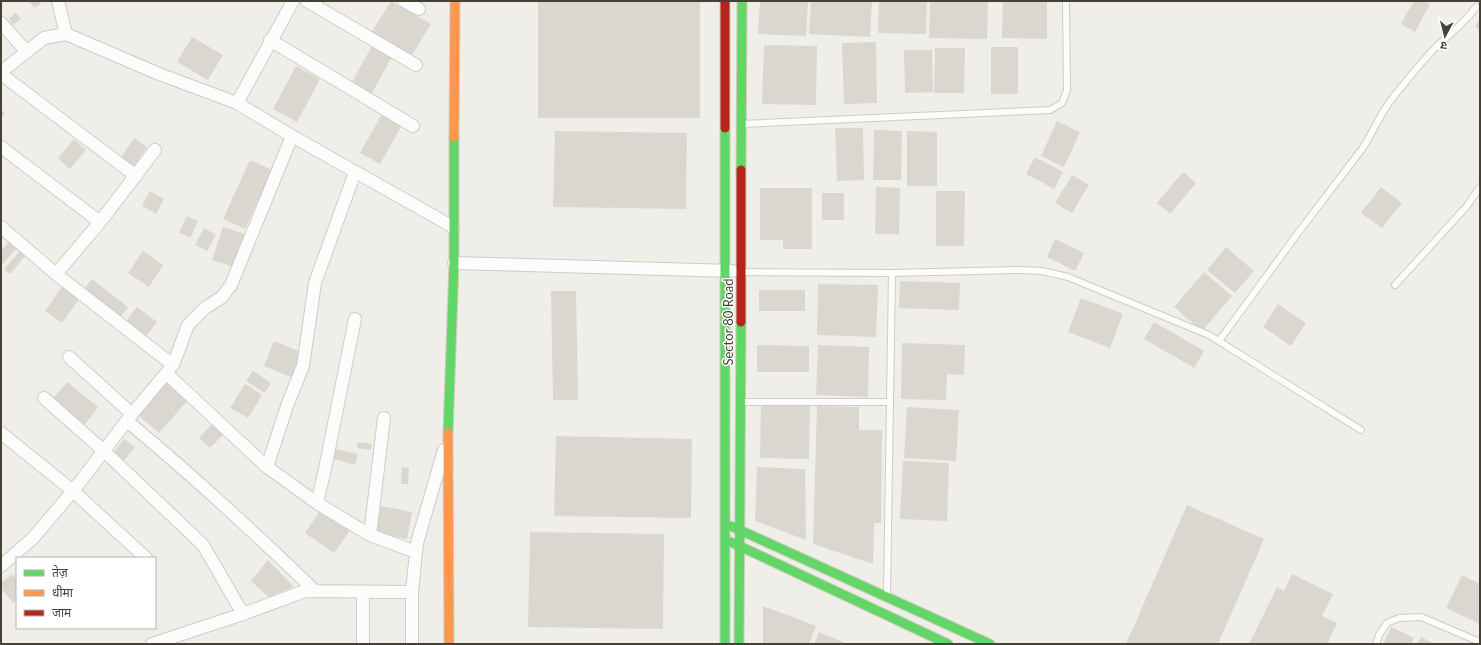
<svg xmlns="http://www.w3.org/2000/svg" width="1481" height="645" viewBox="0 0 1481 645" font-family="Lato,'Noto Sans Devanagari',sans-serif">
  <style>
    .building { fill: #d9d7d0 }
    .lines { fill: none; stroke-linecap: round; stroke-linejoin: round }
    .lane-casing { stroke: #ceccc5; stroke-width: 8 }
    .street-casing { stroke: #ceccc5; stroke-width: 14 }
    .fast-casing { stroke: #cfccbe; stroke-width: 11 }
    .slow-casing { stroke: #cfccbe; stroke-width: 11 }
    .jam-casing { stroke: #cfccbe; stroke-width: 11 }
    .lane { stroke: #fdfcfc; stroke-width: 6 }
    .street { stroke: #fdfcfc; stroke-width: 12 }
    .fast { stroke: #63d668; stroke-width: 9 }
    .slow { stroke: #ff974d; stroke-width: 9 }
    .jam { stroke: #b3261e; stroke-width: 9 }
    .labels { text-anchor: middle; stroke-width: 3; stroke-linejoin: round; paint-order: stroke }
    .street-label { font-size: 13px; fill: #454134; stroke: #fff }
  </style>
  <rect width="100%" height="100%" fill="#f0eee8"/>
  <path class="building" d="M 29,1 L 40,1 L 41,4 L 34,8 Z
    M 391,1 L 431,24 L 411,57 L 371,33 Z
    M 538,1 L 700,1 L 700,118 L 538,118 Z
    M 760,1 L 808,1 L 806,36 L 758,34 Z
    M 811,1 L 872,1 L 870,37 L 809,34 Z
    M 879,1 L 927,1 L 926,34 L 878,33 Z
    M 930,1 L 988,1 L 987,39 L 929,38 Z
    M 1003,1 L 1047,1 L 1047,39 L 1002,38 Z
    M 1414,1 L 1424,1 L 1430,4 L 1415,32 L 1401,24 Z
    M 16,13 L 21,19 L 13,25 L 9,18 Z
    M 1480,18 L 1480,30 L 1475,27 Z
    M 192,37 L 223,55 L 208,80 L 177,62 Z
    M 876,42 L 877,103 L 844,104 L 842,43 Z
    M 764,45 L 817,46 L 816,105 L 762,104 Z
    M 372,46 L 392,56 L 371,95 L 351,84 Z
    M 991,47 L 1018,47 L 1018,94 L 991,94 Z
    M 935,48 L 965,48 L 964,93 L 934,93 Z
    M 904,50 L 932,50 L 933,92 L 905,93 Z
    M 296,66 L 320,79 L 297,122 L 273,109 Z
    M 1,109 L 5,113 L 1,118 Z
    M 382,114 L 402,125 L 380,164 L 360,153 Z
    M 1057,121 L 1080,132 L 1064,167 L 1041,156 Z
    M 835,128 L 863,128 L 864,180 L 837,181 Z
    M 874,130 L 902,131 L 901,180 L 873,180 Z
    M 555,131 L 687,133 L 686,209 L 553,207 Z
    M 907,131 L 937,132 L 937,186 L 907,186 Z
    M 134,138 L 147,147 L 133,168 L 120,159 Z
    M 74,139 L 86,150 L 70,169 L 58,158 Z
    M 1035,157 L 1063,172 L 1054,189 L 1026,174 Z
    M 250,160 L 272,170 L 245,229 L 223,219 Z
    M 1183,172 L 1196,183 L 1170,214 L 1157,203 Z
    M 1072,175 L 1089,185 L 1072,213 L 1055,203 Z
    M 876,187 L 900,188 L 899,234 L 875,234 Z
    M 1381,187 L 1402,203 L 1382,228 L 1361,213 Z
    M 760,188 L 812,188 L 812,249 L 783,249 L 783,240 L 760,240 Z
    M 150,191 L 164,199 L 156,214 L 142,206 Z
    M 936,191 L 965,191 L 964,246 L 936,246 Z
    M 822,193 L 844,193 L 844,220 L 822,220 Z
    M 187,216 L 198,221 L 190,238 L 179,232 Z
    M 223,227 L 245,234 L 234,267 L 212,260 Z
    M 204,228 L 216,235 L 207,251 L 195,245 Z
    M 1055,239 L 1084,253 L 1075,271 L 1047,257 Z
    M 10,240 L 18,246 L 3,264 L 1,262 L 1,251 Z
    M 1226,247 L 1254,271 L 1235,293 L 1207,270 Z
    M 21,250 L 26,255 L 10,274 L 4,269 Z
    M 143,251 L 163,265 L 149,287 L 128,273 Z
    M 1204,272 L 1232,296 L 1202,331 L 1174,307 Z
    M 92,279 L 128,307 L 118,321 L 81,292 Z
    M 900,281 L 960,283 L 959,310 L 899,308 Z
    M 818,284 L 878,285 L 876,337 L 817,335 Z
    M 62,287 L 79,299 L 62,323 L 45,311 Z
    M 759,290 L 805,290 L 805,311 L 759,311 Z
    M 551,291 L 576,291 L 578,400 L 553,400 Z
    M 1081,298 L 1123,314 L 1110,348 L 1068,332 Z
    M 1278,304 L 1306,323 L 1291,346 L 1263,327 Z
    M 137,307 L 157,322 L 144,339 L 124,324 Z
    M 1154,322 L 1204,351 L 1194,368 L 1144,339 Z
    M 274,341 L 303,353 L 293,378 L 264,366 Z
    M 902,343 L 965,345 L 964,375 L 947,374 L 946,400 L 901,399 Z
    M 757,345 L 809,346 L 809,372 L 757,372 Z
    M 818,345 L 869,347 L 868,397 L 816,395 Z
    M 253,371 L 271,383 L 265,393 L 246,381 Z
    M 167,380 L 189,399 L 159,433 L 137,414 Z
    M 67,382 L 98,407 L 83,427 L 51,401 Z
    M 245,384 L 262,395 L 248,418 L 230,408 Z
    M 761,404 L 810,405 L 809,459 L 760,458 Z
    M 817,406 L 859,407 L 859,430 L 882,430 L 881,523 L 874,523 L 873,564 L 813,544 Z
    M 907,407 L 959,410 L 956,461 L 904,458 Z
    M 215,421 L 226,432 L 210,448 L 199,438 Z
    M 556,436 L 692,439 L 691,518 L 554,516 Z
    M 124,439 L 135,447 L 122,463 L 112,455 Z
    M 358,442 L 372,444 L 371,450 L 357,448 Z
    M 336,449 L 358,454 L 355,465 L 333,459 Z
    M 903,461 L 949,463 L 947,521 L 900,519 Z
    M 402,467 L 409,468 L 408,484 L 401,484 Z
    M 757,467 L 805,469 L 806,540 L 755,521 Z
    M 1187,505 L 1264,539 L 1218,644 L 1126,644 Z
    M 381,506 L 412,512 L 407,539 L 376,533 Z
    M 322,508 L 351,529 L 334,553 L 305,533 Z
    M 530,532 L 664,534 L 663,629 L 528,627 Z
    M 268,560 L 294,587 L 269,597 L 251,581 Z
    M 12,574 L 17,580 L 17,600 L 13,603 L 1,588 L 1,583 Z
    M 1292,574 L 1333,594 L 1322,616 L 1337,623 L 1327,644 L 1249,644 L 1277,587 L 1284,591 Z
    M 1462,575 L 1480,584 L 1480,624 L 1446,608 Z
    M 763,606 L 816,626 L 809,644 L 763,644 Z
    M 1391,627 L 1414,638 L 1411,644 L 1383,644 Z
    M 819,632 L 848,644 L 814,644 Z
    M 1421,637 L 1435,644 L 1417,644 Z"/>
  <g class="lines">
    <g class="lane-casing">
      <path id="lane" d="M 742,124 L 1050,110 L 1062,103 L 1067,90 L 1066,1
        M 742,272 L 892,273 L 1020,270 L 1042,271 L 1068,277 L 1209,335 L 1361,430
        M 1395,285 L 1467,206 L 1480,187
        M 1219,341 L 1298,233 L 1362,149 C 1374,131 1381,111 1395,95 C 1407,80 1420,64 1433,50 C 1447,36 1464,24 1476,7
        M 742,402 L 890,402
        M 887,595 L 892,273
        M 1376,644 L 1379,635 L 1387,623 L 1399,618 L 1421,617 L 1480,642"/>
    </g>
    <g class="street-casing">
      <path id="street" d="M 58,1 L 66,34 L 159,74 L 237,103 L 292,136 L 453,227
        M 307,1 L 416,65
        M 404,1 L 419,9
        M 1,23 L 27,52
        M 270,40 L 413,126
        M 1,72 L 44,38 L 66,34
        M 1,74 L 136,176
        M 237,103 L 293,1
        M 1,147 L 100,222
        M 1,227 L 56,274 L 173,365
        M 454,263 L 732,271
        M 56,274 L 100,222 L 155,150
        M 69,357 L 132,414
        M 166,373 L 267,467 L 317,503 L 370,535 L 416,552
        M 44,398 L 104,451 L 203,545 L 243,614
        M 127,421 C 192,475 254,532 315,591
        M 1,433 L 73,491 L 146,558
        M 267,467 L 288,403 L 303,366 L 315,283 L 355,172
        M 317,503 L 325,469 L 355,319
        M 370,535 L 384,418
        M 1,566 L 33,538 L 73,491 L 132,414 L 173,365 L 188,325 L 205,308 L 222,297 L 231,285 L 292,136
        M 363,593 L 363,644
        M 152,644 L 243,614 L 305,591 L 412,592
        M 412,644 L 412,592 L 417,543 L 444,450"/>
    </g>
    <g class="fast-casing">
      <path id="fast" d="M 725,128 L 725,644
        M 741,170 L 742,1
        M 448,433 L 454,263 L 454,137
        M 731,526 L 990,644
        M 731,542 L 948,644
        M 739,644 L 741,322"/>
    </g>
    <g class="slow-casing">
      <path id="slow" d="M 454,137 L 455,1
        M 448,433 L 449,644"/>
    </g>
    <g class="jam-casing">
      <path id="jam" d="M 725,1 L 725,128
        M 741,322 L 741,170"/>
    </g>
    <use href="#lane" class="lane"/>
    <use href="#street" class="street"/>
    <use href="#fast" class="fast"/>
    <use href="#slow" class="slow"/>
    <use href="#jam" class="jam"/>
  </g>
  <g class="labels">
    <g class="street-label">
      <text transform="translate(728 322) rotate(-90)" y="5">Sector 80 Road</text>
    </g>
  </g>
  <rect width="1481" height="645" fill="none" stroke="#454134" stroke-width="4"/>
  <rect x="16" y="557" width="140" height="72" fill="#ffffff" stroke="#b5b3ae"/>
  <rect x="24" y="570" width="20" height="6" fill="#63d668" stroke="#b5b3ae"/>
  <text x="52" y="577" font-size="12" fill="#454134">तेज़</text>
  <rect x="24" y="590" width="20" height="6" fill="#ff974d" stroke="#b5b3ae"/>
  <text x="52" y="597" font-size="12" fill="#454134">धीमा</text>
  <rect x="24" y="610" width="20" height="6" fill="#b3261e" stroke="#b5b3ae"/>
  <text x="52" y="617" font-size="12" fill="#454134">जाम</text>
  <g transform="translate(1445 36) rotate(187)" stroke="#ffffff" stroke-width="3" paint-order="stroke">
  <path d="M0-3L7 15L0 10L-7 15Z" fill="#454134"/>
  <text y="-6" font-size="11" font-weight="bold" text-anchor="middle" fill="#454134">उ</text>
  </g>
</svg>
